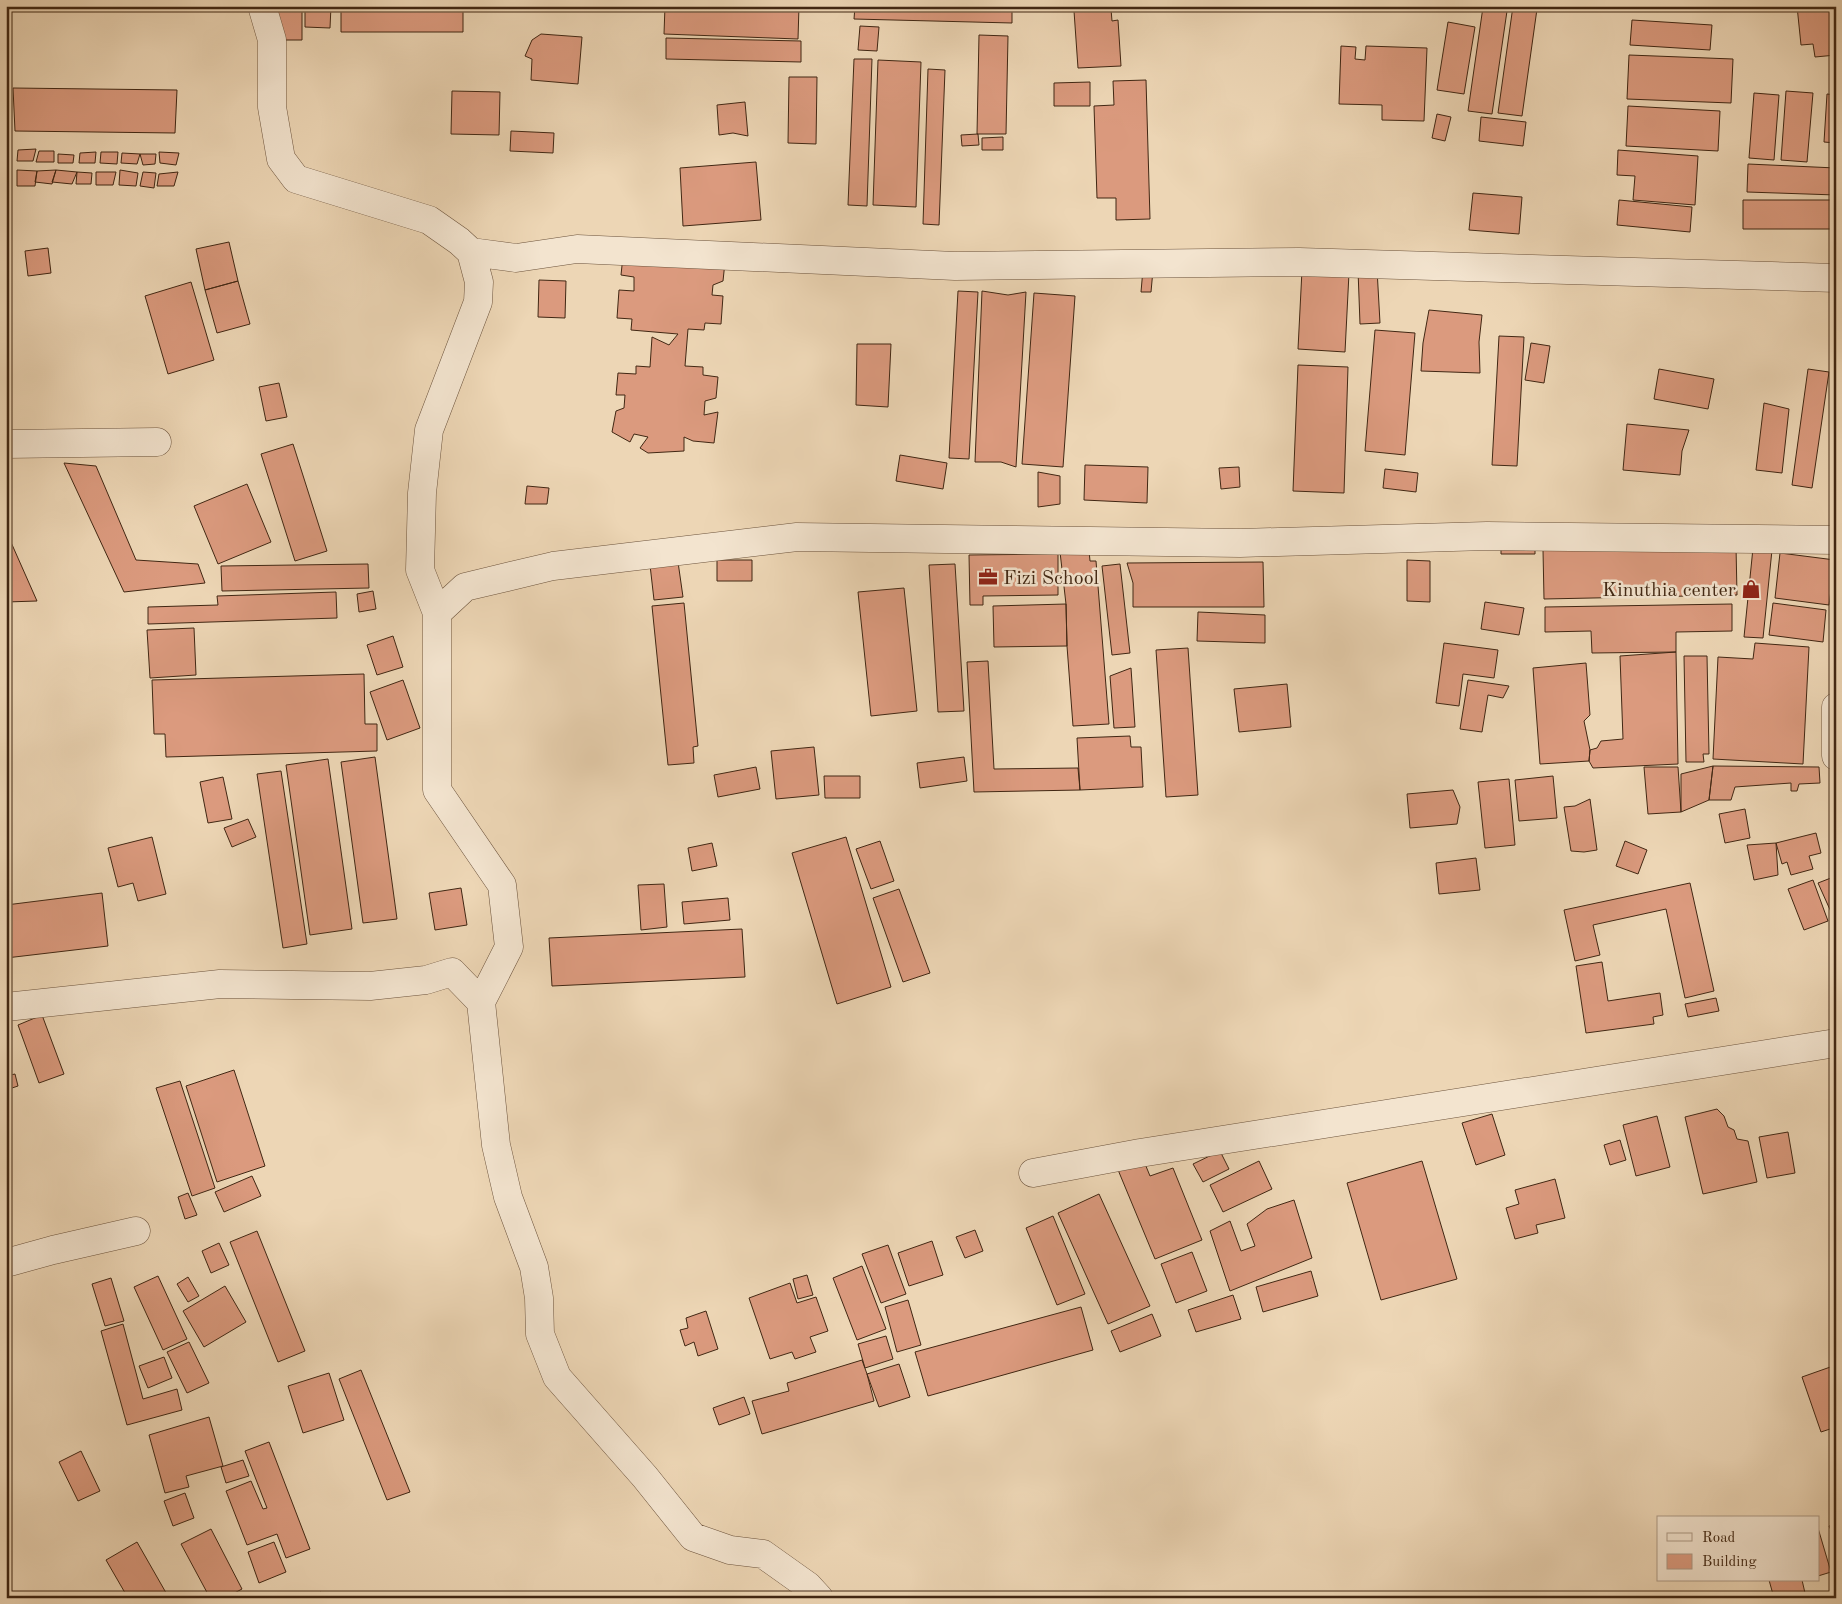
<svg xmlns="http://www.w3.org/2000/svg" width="1842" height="1604" viewBox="0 0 1842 1604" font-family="'Old Standard TT',serif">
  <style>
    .building { fill: #db9a7e; stroke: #412713 }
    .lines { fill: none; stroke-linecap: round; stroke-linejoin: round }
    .minor-casing { stroke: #6c533c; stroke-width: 29 }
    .minor { stroke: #f3e4cf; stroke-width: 28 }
    .labels { text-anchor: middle; stroke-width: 5; stroke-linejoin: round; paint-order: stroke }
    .poi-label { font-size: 20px; fill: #412713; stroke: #f3e4cf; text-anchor: start }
  </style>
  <rect width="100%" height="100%" fill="#edd6b5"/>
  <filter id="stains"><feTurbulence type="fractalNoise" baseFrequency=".004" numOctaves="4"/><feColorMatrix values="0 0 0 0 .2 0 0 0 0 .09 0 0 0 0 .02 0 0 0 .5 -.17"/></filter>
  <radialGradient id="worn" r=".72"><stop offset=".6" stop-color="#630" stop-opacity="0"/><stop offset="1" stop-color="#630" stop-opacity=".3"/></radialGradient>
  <path class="building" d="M 272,6 L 302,6 L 302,40 L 272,40 Z
    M 305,6 L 331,6 L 330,28 L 305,27 Z
    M 341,6 L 463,6 L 463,32 L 341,32 Z
    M 665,6 L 799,6 L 798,39 L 664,34 Z
    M 855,6 L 1012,6 L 1012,23 L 854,19 Z
    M 1513,6 L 1537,9 L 1522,116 L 1498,113 Z
    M 1797,6 L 1836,6 L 1836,55 L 1815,57 L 1813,44 L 1801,45 Z
    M 1483,7 L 1507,11 L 1492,114 L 1468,111 Z
    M 1111,9 L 1112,21 L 1118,20 L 1121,66 L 1078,68 L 1074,11 Z
    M 1632,20 L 1712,25 L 1710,50 L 1630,45 Z
    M 1448,22 L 1475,27 L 1464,94 L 1437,90 Z
    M 860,26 L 879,27 L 877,51 L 858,50 Z
    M 541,34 L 582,37 L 578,84 L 531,80 L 532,59 L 525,56 L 532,40 Z
    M 979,35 L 1008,36 L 1006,134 L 977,134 Z
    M 666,38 L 801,41 L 801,62 L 666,59 Z
    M 1341,46 L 1356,47 L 1355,59 L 1365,60 L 1366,46 L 1427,48 L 1424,121 L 1382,120 L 1382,105 L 1339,104 Z
    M 1629,55 L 1733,59 L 1731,103 L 1627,99 Z
    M 854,59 L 872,59 L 867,206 L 848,205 Z
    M 878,60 L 921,62 L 916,207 L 873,205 Z
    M 928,69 L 945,70 L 939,225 L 923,224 Z
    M 789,77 L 817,77 L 816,144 L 788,143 Z
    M 1146,80 L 1150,219 L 1116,220 L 1116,198 L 1097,198 L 1094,106 L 1114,105 L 1113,81 Z
    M 1090,82 L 1090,106 L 1054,106 L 1054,83 Z
    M 13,88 L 177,90 L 175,133 L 15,131 Z
    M 452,91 L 500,92 L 499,135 L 451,134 Z
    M 1786,91 L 1813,93 L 1807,162 L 1781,160 Z
    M 1754,93 L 1779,95 L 1774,160 L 1749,158 Z
    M 1827,94 L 1836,95 L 1836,143 L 1824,142 Z
    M 745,102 L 748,136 L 733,133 L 719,135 L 717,105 Z
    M 1628,106 L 1720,111 L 1718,151 L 1626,146 Z
    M 1437,114 L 1451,117 L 1445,141 L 1432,138 Z
    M 1481,117 L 1526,122 L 1523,146 L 1479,141 Z
    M 511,131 L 554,133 L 553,153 L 510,151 Z
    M 978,134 L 979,145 L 962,146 L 961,135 Z
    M 1003,137 L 1003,150 L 982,150 L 982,138 Z
    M 36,149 L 33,161 L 17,161 L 18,150 Z
    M 1618,150 L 1698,156 L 1695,205 L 1633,200 L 1635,176 L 1617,175 Z
    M 39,151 L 54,151 L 54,162 L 36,162 Z
    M 96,152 L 95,163 L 79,163 L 80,153 Z
    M 101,152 L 118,152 L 117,164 L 100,163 Z
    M 159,152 L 179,153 L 176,165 L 160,163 Z
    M 122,153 L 140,154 L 137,164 L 121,163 Z
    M 58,154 L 74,155 L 73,163 L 58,163 Z
    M 140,154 L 156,154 L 155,164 L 143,165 Z
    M 756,162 L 761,220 L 683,226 L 680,168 Z
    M 1748,164 L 1836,168 L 1836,195 L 1747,192 Z
    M 17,170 L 37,171 L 35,186 L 17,186 Z
    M 56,170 L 52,184 L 35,182 L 37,171 Z
    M 56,170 L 77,172 L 72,184 L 52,182 Z
    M 120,170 L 138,173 L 136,186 L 119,185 Z
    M 77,172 L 92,173 L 91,184 L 76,184 Z
    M 96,172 L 116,172 L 113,185 L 96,185 Z
    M 143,172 L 156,173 L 154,188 L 140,186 Z
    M 178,172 L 174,186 L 157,186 L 159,174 Z
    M 1473,193 L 1522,197 L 1519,234 L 1469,230 Z
    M 1619,200 L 1692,207 L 1690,232 L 1617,225 Z
    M 1743,200 L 1836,200 L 1836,229 L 1743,229 Z
    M 229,242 L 238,281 L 205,290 L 196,249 Z
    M 48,248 L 51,273 L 28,276 L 25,251 Z
    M 623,256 L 725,262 L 723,281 L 713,285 L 712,295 L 723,296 L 721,324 L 705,323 L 704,330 L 688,329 L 685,366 L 703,367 L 703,375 L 718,377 L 716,398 L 705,401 L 704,415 L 718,412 L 714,443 L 693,441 L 684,437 L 684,451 L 648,453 L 640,448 L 648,437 L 634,434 L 630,442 L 612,432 L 616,411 L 624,408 L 625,395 L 616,395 L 618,373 L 636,374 L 636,366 L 650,367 L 652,337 L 669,345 L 678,334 L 631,330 L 632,319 L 617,318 L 619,290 L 634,291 L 634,277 L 621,275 Z
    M 1143,269 L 1153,270 L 1151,292 L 1141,292 Z
    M 1377,269 L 1380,323 L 1360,324 L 1358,270 Z
    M 1302,270 L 1349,273 L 1345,352 L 1298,349 Z
    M 539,280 L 566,281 L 565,318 L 538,317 Z
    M 238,281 L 250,324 L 217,333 L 205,290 Z
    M 191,282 L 214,360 L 168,374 L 145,296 Z
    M 958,291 L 978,292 L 969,459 L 949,458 Z
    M 982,291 L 1008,295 L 1026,292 L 1016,467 L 1001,462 L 975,462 Z
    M 1034,293 L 1075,296 L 1063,467 L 1022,464 Z
    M 1429,310 L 1482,315 L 1479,342 L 1480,373 L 1421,371 L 1423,343 Z
    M 1375,330 L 1415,333 L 1405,455 L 1365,451 Z
    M 1499,336 L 1524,337 L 1517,466 L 1492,465 Z
    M 1531,343 L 1550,346 L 1544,383 L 1525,380 Z
    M 857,344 L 891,344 L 888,407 L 856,405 Z
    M 1298,365 L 1348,367 L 1344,493 L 1293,491 Z
    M 1659,369 L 1714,379 L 1708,409 L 1654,399 Z
    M 1808,369 L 1829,372 L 1812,488 L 1792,485 Z
    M 279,383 L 287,417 L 266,421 L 259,387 Z
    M 1764,403 L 1789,409 L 1782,473 L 1756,470 Z
    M 1627,424 L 1689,430 L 1682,451 L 1680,475 L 1623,470 Z
    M 293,444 L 327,551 L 295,561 L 261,454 Z
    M 900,455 L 947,463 L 943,489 L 896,481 Z
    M 64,463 L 96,466 L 136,560 L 198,564 L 205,583 L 124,592 Z
    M 1085,465 L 1148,467 L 1147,503 L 1084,500 Z
    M 1239,467 L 1240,487 L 1221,489 L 1219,468 Z
    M 1385,469 L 1418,473 L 1416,492 L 1383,488 Z
    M 1038,472 L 1060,476 L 1060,504 L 1038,507 Z
    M 247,484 L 271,542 L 218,564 L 194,506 Z
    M 527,486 L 549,488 L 547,504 L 525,504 Z
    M 6,531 L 37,601 L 6,602 Z
    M 1501,541 L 1535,541 L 1535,554 L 1501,554 Z
    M 1736,546 L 1737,595 L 1544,599 L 1543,550 Z
    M 1753,548 L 1772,550 L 1763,638 L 1744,637 Z
    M 1089,550 L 1090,561 L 1096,561 L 1109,724 L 1073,726 L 1067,646 L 1066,604 L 1060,552 Z
    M 1780,553 L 1835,560 L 1829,605 L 1775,598 Z
    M 1058,554 L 1058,595 L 983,596 L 983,605 L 970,605 L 969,555 Z
    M 717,560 L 752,560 L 752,581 L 717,581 Z
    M 1407,560 L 1430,561 L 1430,602 L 1407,601 Z
    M 678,562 L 683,597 L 654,600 L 650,565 Z
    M 1263,562 L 1264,607 L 1133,607 L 1133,583 L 1127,563 Z
    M 368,564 L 369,588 L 222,591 L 221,566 Z
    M 955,564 L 964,711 L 938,712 L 929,565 Z
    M 1120,564 L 1130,653 L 1112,655 L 1102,566 Z
    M 904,588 L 917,711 L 871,716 L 858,592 Z
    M 373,591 L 376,609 L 359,612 L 357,594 Z
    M 336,592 L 337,618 L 148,624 L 148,607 L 218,605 L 217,596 Z
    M 1485,602 L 1524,608 L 1519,635 L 1481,629 Z
    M 684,603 L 698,746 L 693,747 L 694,763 L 668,765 L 652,606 Z
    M 1773,603 L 1826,610 L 1823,642 L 1769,635 Z
    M 1066,604 L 1067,646 L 994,647 L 993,606 Z
    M 1732,604 L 1732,631 L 1676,632 L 1676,652 L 1592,653 L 1591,631 L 1545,632 L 1545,607 Z
    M 1198,612 L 1265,615 L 1265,643 L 1197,641 Z
    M 194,628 L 196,675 L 150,678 L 147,630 Z
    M 393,636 L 403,667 L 377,675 L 367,645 Z
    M 1444,643 L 1498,650 L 1494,678 L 1463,674 L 1459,706 L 1436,703 Z
    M 1755,643 L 1809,647 L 1803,764 L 1713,759 L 1718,657 L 1753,659 Z
    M 1188,648 L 1198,795 L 1166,797 L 1156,650 Z
    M 1676,652 L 1678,764 L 1593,768 L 1589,761 L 1590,750 L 1597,748 L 1601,741 L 1623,739 L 1620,656 Z
    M 1684,656 L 1707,656 L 1709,754 L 1703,754 L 1704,762 L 1686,762 Z
    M 988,661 L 994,769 L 1078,768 L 1080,790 L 974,792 L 967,662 Z
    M 1586,663 L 1590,715 L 1584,721 L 1590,750 L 1589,761 L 1540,764 L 1533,668 Z
    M 1131,668 L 1135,727 L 1114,728 L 1110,676 Z
    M 364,674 L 365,724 L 377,724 L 377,751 L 166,757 L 165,734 L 154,734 L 152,680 Z
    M 403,680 L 420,728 L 387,740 L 370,692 Z
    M 1468,680 L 1509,686 L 1503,698 L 1488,695 L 1482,732 L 1460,729 Z
    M 1287,684 L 1291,727 L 1239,732 L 1234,689 Z
    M 1130,736 L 1131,747 L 1141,747 L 1143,787 L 1080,790 L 1077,738 Z
    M 814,747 L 819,795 L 776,799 L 771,751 Z
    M 375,757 L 397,919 L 363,923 L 341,762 Z
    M 964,757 L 967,781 L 920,788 L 917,763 Z
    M 328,759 L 352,929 L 310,935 L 286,765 Z
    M 1713,766 L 1709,800 L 1681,812 L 1681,774 Z
    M 1713,766 L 1819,767 L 1820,783 L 1799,784 L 1797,791 L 1791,791 L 1791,783 L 1735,787 L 1731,800 L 1709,800 Z
    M 756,767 L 760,789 L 718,797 L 714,775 Z
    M 1644,767 L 1678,767 L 1681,812 L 1648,814 Z
    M 281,771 L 307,944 L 283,948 L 257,774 Z
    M 824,776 L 860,776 L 860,798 L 825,798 Z
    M 1553,776 L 1557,818 L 1519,821 L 1515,780 Z
    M 223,777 L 232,819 L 208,823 L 200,782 Z
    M 1509,779 L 1515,845 L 1485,848 L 1478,782 Z
    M 1453,790 L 1460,807 L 1457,824 L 1410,828 L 1407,794 Z
    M 1590,799 L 1597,850 L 1584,852 L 1571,851 L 1564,807 L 1575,806 Z
    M 1745,809 L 1750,838 L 1725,843 L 1719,814 Z
    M 248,819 L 256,837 L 232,847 L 224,828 Z
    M 1816,833 L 1821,853 L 1809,856 L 1813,869 L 1791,875 L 1787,862 L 1782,864 L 1776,843 Z
    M 152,837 L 166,894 L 138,901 L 133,883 L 118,887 L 108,848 Z
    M 846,837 L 891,987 L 837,1004 L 792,853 Z
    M 880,841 L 894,881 L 871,889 L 856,849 Z
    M 1625,841 L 1647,850 L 1638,874 L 1616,866 Z
    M 712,843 L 717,866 L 692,871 L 688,848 Z
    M 1776,843 L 1778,875 L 1754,880 L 1747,845 Z
    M 1476,858 L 1480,890 L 1439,894 L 1436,863 Z
    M 1836,876 L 1836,923 L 1818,883 Z
    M 1813,880 L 1828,921 L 1804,930 L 1788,889 Z
    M 1690,883 L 1714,991 L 1685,998 L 1666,909 L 1593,925 L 1600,955 L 1575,961 L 1564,910 Z
    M 664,884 L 667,927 L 641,930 L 638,885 Z
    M 461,888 L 467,925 L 435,930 L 429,893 Z
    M 899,889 L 930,973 L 903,982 L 873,898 Z
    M 102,893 L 108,946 L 6,958 L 6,905 Z
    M 728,898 L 730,920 L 684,924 L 682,902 Z
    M 742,929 L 745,977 L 552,986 L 549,938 Z
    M 1602,962 L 1608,1001 L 1660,993 L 1663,1015 L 1653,1017 L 1654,1024 L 1586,1033 L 1576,966 Z
    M 1716,998 L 1719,1011 L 1688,1017 L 1685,1004 Z
    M 42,1015 L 64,1074 L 39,1083 L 18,1025 Z
    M 234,1070 L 265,1166 L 217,1182 L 186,1086 Z
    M 15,1074 L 18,1086 L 6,1090 L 6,1076 Z
    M 180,1081 L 215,1188 L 192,1196 L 156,1088 Z
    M 1717,1109 L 1724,1116 L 1728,1127 L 1734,1130 L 1737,1139 L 1748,1141 L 1757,1182 L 1703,1194 L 1685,1117 Z
    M 1492,1114 L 1505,1155 L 1476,1165 L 1462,1123 Z
    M 1657,1116 L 1670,1167 L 1636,1176 L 1623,1125 Z
    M 1788,1132 L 1795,1173 L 1767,1178 L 1759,1137 Z
    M 1620,1140 L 1626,1160 L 1610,1165 L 1604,1145 Z
    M 1220,1151 L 1229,1169 L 1203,1182 L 1193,1164 Z
    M 1141,1154 L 1150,1176 L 1173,1168 L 1202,1240 L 1155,1259 L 1116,1165 Z
    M 1259,1161 L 1272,1189 L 1223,1212 L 1210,1185 Z
    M 1422,1161 L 1457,1279 L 1381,1300 L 1347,1183 Z
    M 252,1176 L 261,1196 L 224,1212 L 215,1192 Z
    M 1555,1179 L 1565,1218 L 1536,1225 L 1538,1233 L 1515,1239 L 1506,1208 L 1519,1204 L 1515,1190 Z
    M 188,1193 L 197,1215 L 185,1219 L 178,1197 Z
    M 1099,1194 L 1150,1306 L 1108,1324 L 1058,1213 Z
    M 1294,1200 L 1312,1258 L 1230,1291 L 1210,1231 L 1230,1221 L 1241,1251 L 1255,1246 L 1247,1224 L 1267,1209 Z
    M 1053,1216 L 1085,1294 L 1057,1305 L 1026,1228 Z
    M 975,1230 L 983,1251 L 965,1258 L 956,1237 Z
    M 257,1231 L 305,1351 L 278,1362 L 230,1242 Z
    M 932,1241 L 943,1275 L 909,1286 L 898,1253 Z
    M 219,1243 L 229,1265 L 211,1273 L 202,1251 Z
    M 888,1245 L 906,1294 L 881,1303 L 862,1254 Z
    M 1192,1252 L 1207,1291 L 1176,1303 L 1161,1264 Z
    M 862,1266 L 886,1329 L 857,1340 L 833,1278 Z
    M 1311,1271 L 1318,1296 L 1263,1312 L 1256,1287 Z
    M 807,1275 L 813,1295 L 798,1299 L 793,1279 Z
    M 158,1276 L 187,1339 L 163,1350 L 134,1287 Z
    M 188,1277 L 199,1296 L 188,1302 L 177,1284 Z
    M 111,1278 L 124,1321 L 105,1326 L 92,1284 Z
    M 790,1283 L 797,1303 L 816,1297 L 828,1331 L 810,1337 L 816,1352 L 795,1359 L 792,1352 L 770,1359 L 749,1298 Z
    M 225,1286 L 246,1322 L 204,1347 L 183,1311 Z
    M 1233,1295 L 1241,1319 L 1196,1332 L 1188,1310 Z
    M 908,1300 L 921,1345 L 897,1352 L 885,1307 Z
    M 1081,1307 L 1093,1350 L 928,1396 L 915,1352 Z
    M 706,1311 L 718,1349 L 698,1356 L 694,1342 L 685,1346 L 680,1330 L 688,1328 L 686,1318 Z
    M 1152,1314 L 1161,1336 L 1120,1352 L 1111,1331 Z
    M 123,1324 L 143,1399 L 177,1389 L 182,1410 L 127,1425 L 101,1331 Z
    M 886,1336 L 893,1359 L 865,1368 L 858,1344 Z
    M 189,1342 L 209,1383 L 187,1393 L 167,1352 Z
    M 164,1357 L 172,1378 L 148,1388 L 139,1366 Z
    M 862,1360 L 867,1374 L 874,1401 L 762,1434 L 752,1401 L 789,1391 L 787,1383 Z
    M 899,1364 L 910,1397 L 879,1407 L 867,1374 Z
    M 1836,1365 L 1836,1427 L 1821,1432 L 1802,1377 Z
    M 361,1370 L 410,1492 L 387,1500 L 339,1379 Z
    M 329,1373 L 344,1420 L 303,1433 L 288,1386 Z
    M 744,1397 L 750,1414 L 719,1425 L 713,1408 Z
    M 209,1417 L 223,1466 L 186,1476 L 189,1487 L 165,1493 L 149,1435 Z
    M 269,1442 L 310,1549 L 286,1558 L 277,1534 L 247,1545 L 226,1491 L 251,1481 L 263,1509 L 267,1508 L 245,1451 Z
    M 81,1451 L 100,1491 L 78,1501 L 59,1462 Z
    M 243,1460 L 249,1476 L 226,1483 L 221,1467 Z
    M 185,1493 L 194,1518 L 173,1526 L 164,1501 Z
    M 1836,1523 L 1836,1541 L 1829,1526 Z
    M 1818,1528 L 1831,1572 L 1818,1576 Z
    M 211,1529 L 242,1589 L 225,1598 L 210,1598 L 181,1544 Z
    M 137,1542 L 169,1598 L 128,1598 L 106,1560 Z
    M 274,1542 L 286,1572 L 259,1583 L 248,1552 Z
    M 1769,1580 L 1802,1580 L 1805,1593 L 1788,1598 L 1774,1598 Z
    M 321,1592 L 324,1598 L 310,1598 Z"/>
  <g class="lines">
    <g class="minor-casing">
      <path id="minor" d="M 262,6 L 272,40 L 272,107 L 281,159 L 296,179 L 429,220 L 459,241 L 471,252 L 516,258 L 577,249 L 955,266 L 1299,262 L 1836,278
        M 6,444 L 157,442
        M 437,613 L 420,570 L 422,493 L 429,430 L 478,302 L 479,282 L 471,252
        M 1836,707 L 1836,756
        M 481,1002 L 496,1145 L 508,1197 L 534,1267 L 539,1298 L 540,1334 L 557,1377 L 645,1477 L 693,1537 L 730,1550 L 763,1554 L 808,1586 L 819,1598
        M 6,1007 L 220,984 L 370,986 L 426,980 L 452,972 L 481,1002 L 509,947 L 502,885 L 437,790 L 437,613 L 465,587 L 553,566 L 797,537 L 1240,543 L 1487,536 L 1836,540
        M 1033,1173 L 1140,1153 L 1836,1043
        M 6,1263 L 53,1250 L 136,1231"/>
    </g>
    <use href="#minor" class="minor"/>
  </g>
  <defs>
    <g id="office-bare" transform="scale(1.5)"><path d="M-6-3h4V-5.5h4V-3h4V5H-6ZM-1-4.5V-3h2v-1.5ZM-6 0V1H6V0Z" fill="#8f2418" stroke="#f3e4cf" stroke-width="2.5" paint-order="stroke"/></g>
    <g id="shop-bare" transform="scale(1.5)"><path d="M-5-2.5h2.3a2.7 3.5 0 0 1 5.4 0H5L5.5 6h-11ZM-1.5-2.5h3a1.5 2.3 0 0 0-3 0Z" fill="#8f2418" stroke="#f3e4cf" stroke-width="2.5" paint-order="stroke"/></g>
  </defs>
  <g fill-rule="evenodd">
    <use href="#office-bare" x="988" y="577"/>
    <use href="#shop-bare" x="1751" y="589"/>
  </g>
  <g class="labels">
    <g class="poi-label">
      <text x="1003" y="584">Fizi School</text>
      <text x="1736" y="596" text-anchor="end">Kinuthia center</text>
    </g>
  </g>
  <rect width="1842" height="1604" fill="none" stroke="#edd6b5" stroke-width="25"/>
  <rect x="8" y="8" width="1827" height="1589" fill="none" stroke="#412713" stroke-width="2.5"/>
  <rect x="12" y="12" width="1817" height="1579" fill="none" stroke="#412713"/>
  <rect x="1657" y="1516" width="162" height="65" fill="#f3e4cf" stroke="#ac9884"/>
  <rect x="1667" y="1533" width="25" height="8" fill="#f3e4cf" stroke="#ac9884"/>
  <text x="1702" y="1542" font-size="15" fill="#412713">Road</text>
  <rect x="1667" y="1554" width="25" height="15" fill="#db9a7e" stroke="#ac9884"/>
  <text x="1702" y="1566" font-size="15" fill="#412713">Building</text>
  <rect width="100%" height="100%" filter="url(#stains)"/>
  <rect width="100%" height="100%" fill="url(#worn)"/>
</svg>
